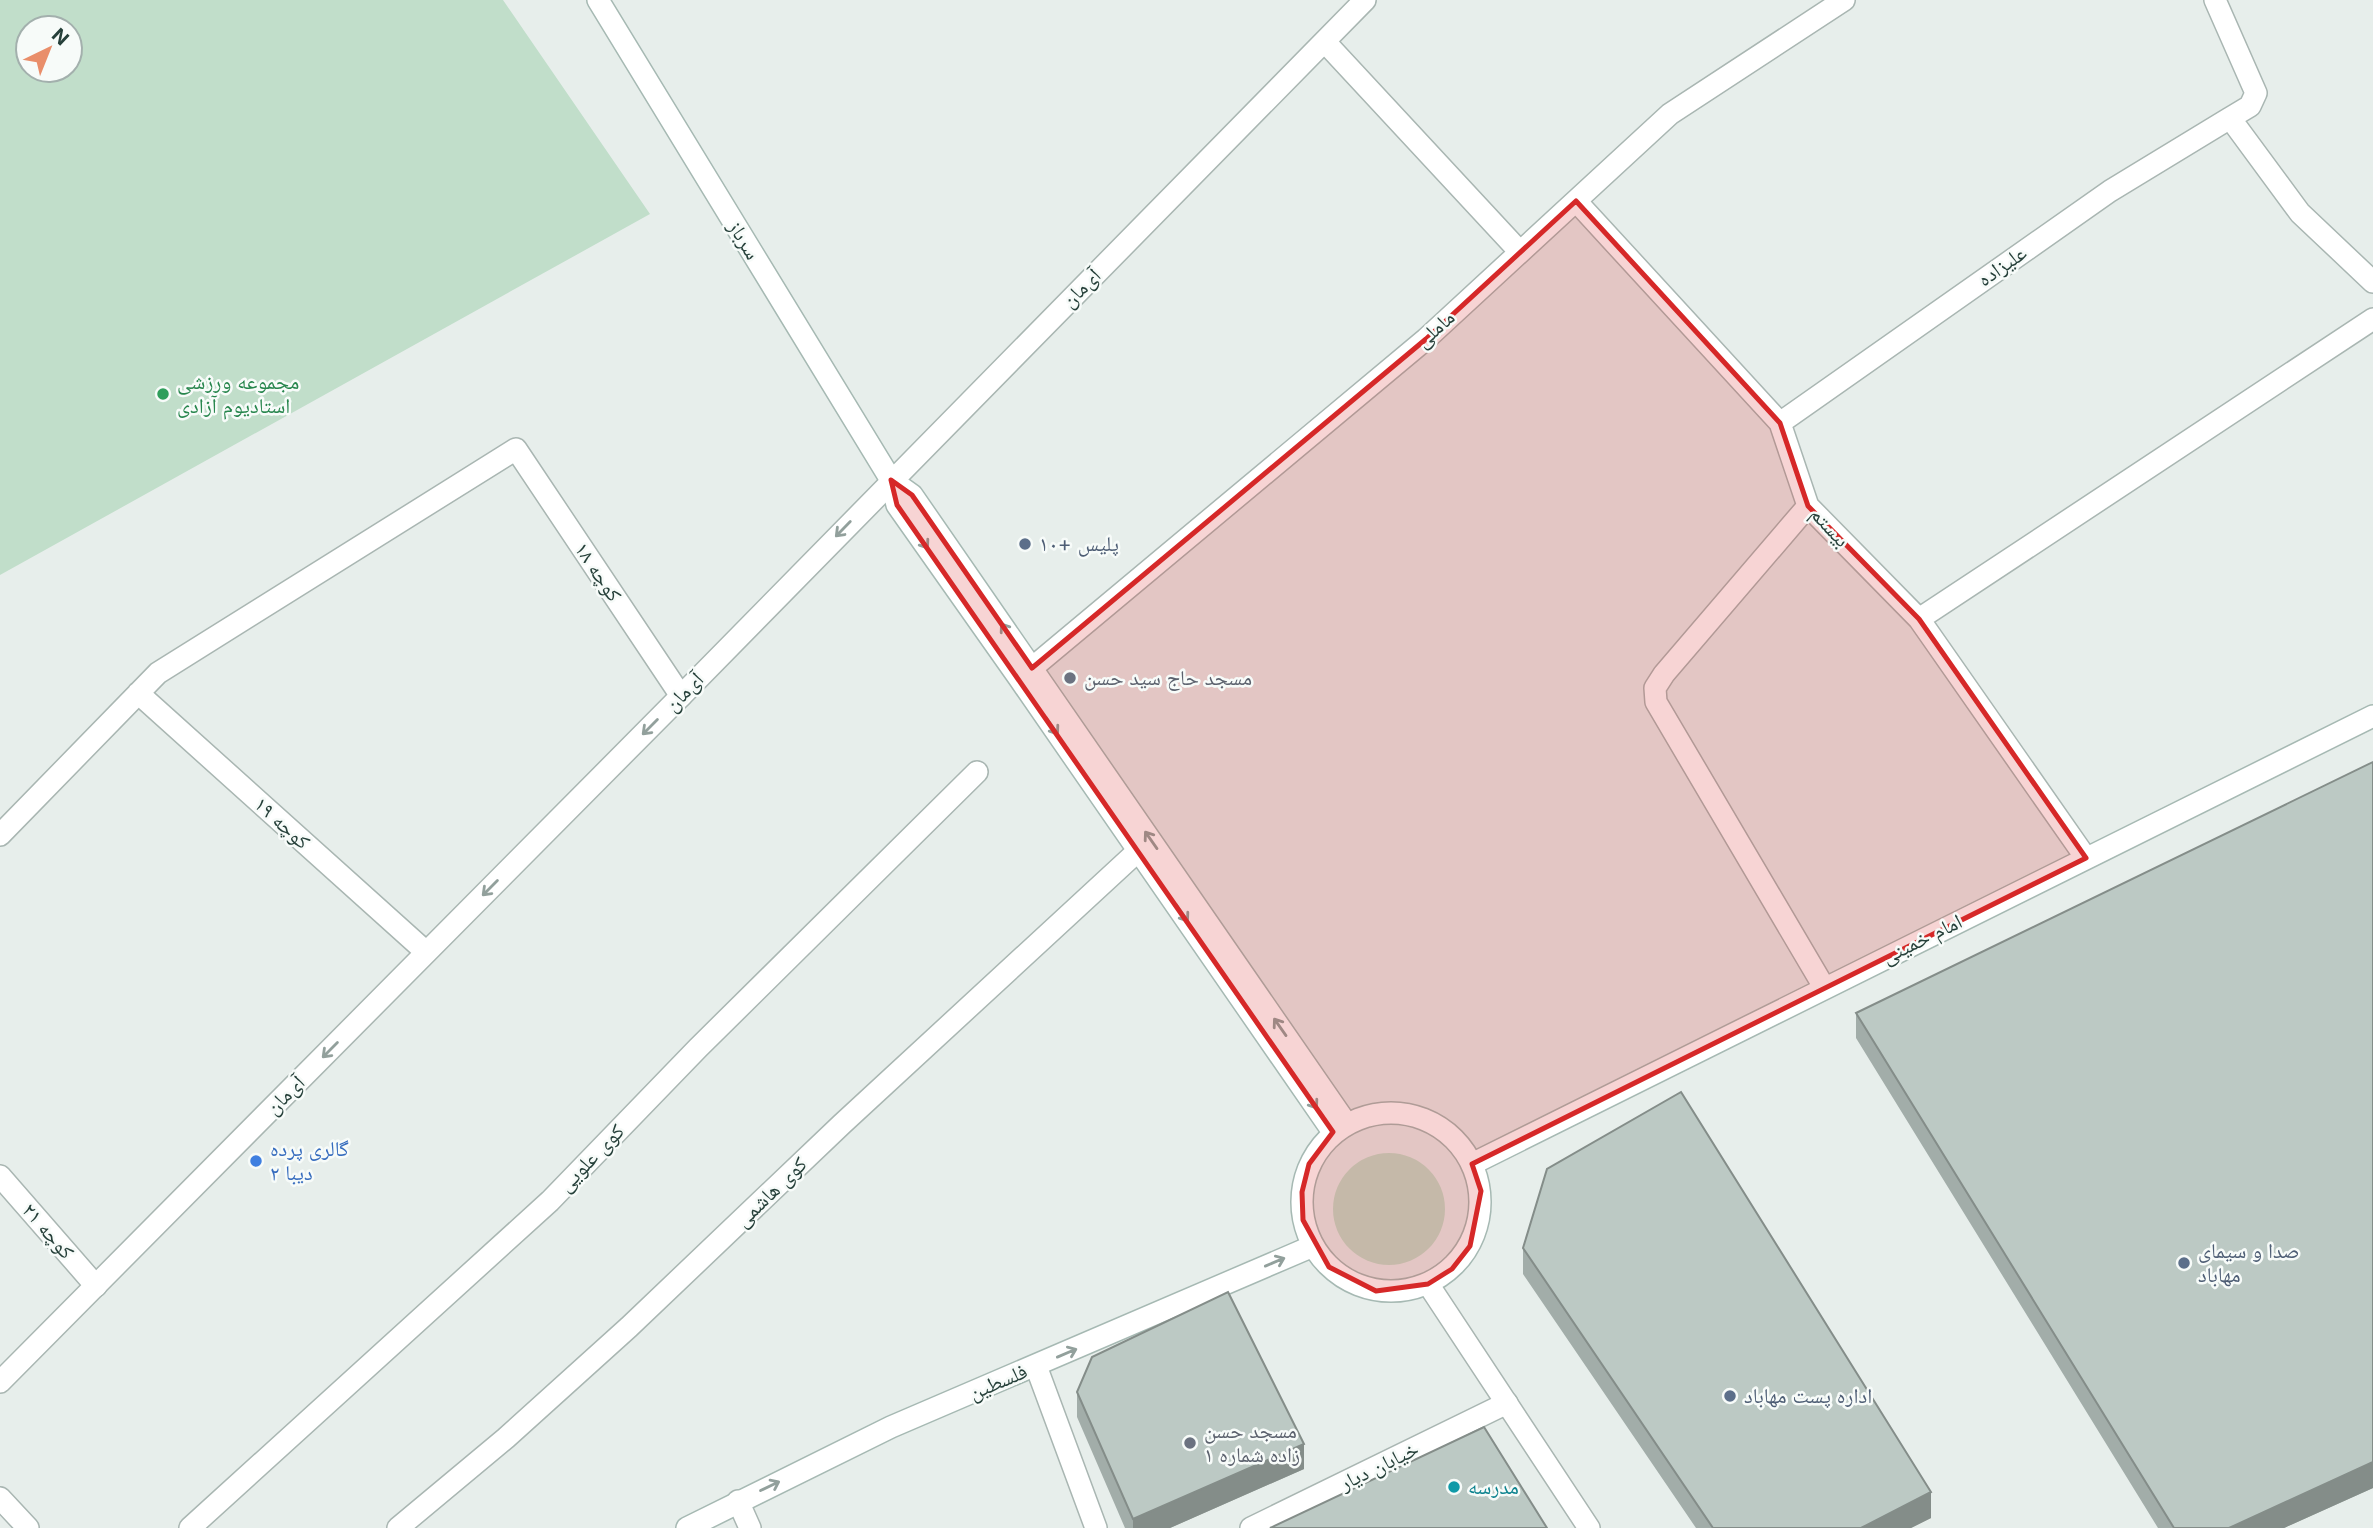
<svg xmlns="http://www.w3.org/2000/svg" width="2373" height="1528" viewBox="0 0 2373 1528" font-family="Inter,'Noto Naskh Arabic',sans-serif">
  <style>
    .green { fill: #c1deca; fill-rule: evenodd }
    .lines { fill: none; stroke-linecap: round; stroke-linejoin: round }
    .minor-casing { stroke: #a9b6b2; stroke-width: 24 }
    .tertiary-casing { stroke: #a9b6b2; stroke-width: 24 }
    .secondary-casing { stroke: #a6b9b3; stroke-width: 24 }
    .minor { stroke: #fff; stroke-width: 21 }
    .tertiary { stroke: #fff; stroke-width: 21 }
    .secondary { stroke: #fff; stroke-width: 21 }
    .wall { fill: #a2ada9 }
    .shaded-wall { fill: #848d89 }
    .building { fill: #bcc9c4; stroke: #848d89; stroke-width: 2 }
    .oneway { stroke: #92a09c }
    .marked { fill: #d62828; fill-opacity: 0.2; stroke: #d62828; stroke-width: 5; stroke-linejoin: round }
    .leisure-dot { fill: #2e9e5b; stroke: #f7fbf9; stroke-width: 2.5 }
    .service-dot { fill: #5c6f8a; stroke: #f7fbf9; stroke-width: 2.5 }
    .worship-dot { fill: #6b7280; stroke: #f7fbf9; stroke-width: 2.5 }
    .shop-dot { fill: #3f7fe0; stroke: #f7fbf9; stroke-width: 2.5 }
    .culture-dot { fill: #0f9aa8; stroke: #f7fbf9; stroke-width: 2.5 }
    .labels { text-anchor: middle; stroke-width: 5; stroke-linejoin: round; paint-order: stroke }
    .street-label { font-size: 21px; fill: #26403a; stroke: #f7fbf9 }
    .leisure-label { font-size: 21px; fill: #27864d; stroke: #f7fbf9; text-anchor: start }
    .service-label { font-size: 21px; fill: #4e5e75; stroke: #f7fbf9; text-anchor: start }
    .worship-label { font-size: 21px; fill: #5b616d; stroke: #f7fbf9; text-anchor: start }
    .shop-label { font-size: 21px; fill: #366cbe; stroke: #f7fbf9; text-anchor: start }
    .culture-label { font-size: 21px; fill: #0d838f; stroke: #f7fbf9; text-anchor: start }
  </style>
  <rect width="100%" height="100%" fill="#e7eeeb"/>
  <path class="green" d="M 0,0 L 503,0 L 650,214 L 0,575 ZM 70,28 L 70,70 L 28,70 L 28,28 Z
    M1333 1209a56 56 0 1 1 112 0a56 56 0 1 1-112 0Z"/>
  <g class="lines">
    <g class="minor-casing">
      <path id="minor" d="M 2215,0 L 2256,93 L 2250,106 L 2230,118 L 2300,213 L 2373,282
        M 1325,42 L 1520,252
        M 1576,201 L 1780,423 L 1808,506 L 1919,619 L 2086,858
        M 1780,423 L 2110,191 L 2230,118
        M 1808,506 L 1664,674 L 1655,688 L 1656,702 L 1824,987
        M 1919,619 L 2373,319
        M 1032,668 L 1426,339 L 1670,114 L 1844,0
        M 138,693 L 426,952
        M 0,835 L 158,673 L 516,449 L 681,696
        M 0,1176 L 96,1286
        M 1036,1366 L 1096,1528
        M 738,1501 L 750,1528
        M 190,1528 L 550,1201 L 698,1048 L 977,772
        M 398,1528 L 506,1438 L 629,1327 L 842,1124 L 1139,850
        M 1251,1528 L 1507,1403"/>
    </g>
    <g class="tertiary-casing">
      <path id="tertiary" d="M 1428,1284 L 1589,1528
        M 0,1382 L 681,696 L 1365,0
        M 0,1498 L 28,1528"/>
    </g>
    <g class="secondary-casing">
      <path id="secondary" d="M 598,0 L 891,480 L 897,505 L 1019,678 L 1333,1132
        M 891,480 L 912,495 L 1346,1123
        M1302 1202a89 89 0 1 1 178 0a89 89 0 1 1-178 0Z
        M 1472,1164 L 2373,716
        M 687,1528 L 891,1427 L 1313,1246"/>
    </g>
    <use href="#minor" class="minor"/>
    <use href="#tertiary" class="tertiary"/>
    <use href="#secondary" class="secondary"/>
  </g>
  <path class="wall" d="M 2373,762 L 2373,1488 L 2284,1528 L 2158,1528 L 1856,1038 L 1856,1013 Z
    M 1523,1248 L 1931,1518 L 1911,1528 L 1696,1528 L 1523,1274 Z
    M 1077,1392 L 1304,1469 L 1170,1528 L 1125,1528 L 1077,1417 Z"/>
  <path class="shaded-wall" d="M 1304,1444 L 1304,1469 L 1170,1528 L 1133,1528 L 1133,1519 Z
    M 2373,1462 L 2373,1488 L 2284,1528 L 2229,1528 Z
    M 1931,1492 L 1931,1518 L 1911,1528 L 1861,1528 Z"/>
  <path class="building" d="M 2373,762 L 2373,1462 L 2229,1528 L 2174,1528 L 1856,1013 Z
    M 1681,1092 L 1931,1492 L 1861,1528 L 1713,1528 L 1523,1248 L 1547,1169 Z
    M 1228,1292 L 1304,1444 L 1133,1519 L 1077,1392 L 1092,1357 Z
    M 1484,1427 L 1547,1528 L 1270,1528 Z"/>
  <defs><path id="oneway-shaft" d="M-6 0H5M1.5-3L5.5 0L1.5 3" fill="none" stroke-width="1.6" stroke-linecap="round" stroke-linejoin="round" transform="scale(1.75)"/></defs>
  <g class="oneway">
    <use href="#oneway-shaft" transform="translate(843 529) rotate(134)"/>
    <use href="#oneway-shaft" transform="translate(922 540) rotate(55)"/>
    <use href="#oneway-shaft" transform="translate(1007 632) rotate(-125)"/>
    <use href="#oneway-shaft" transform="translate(1052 726) rotate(55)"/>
    <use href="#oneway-shaft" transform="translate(650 727) rotate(135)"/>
    <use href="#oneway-shaft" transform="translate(1151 840) rotate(-125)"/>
    <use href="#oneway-shaft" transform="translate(490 888) rotate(135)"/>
    <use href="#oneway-shaft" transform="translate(1182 913) rotate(55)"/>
    <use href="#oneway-shaft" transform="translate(1280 1027) rotate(-125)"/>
    <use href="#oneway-shaft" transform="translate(330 1050) rotate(135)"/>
    <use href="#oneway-shaft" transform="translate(1311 1100) rotate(55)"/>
    <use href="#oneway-shaft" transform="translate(1275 1262) rotate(-23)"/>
    <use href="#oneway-shaft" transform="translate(1067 1353) rotate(-23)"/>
    <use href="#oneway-shaft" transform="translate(770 1486) rotate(-26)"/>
  </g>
  <path class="marked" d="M 1576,201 L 1780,423 L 1808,506 L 1919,619 L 2086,858 L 1472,1164 L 1481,1191 L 1470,1246 L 1452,1269 L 1428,1284 L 1376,1291 L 1329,1267 L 1303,1220 L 1302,1192 L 1309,1164 L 1333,1132 L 897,505 L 891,480 L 912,495 L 1032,668 L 1426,339 Z"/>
  <circle class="leisure-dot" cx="163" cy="394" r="7"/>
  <g class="service-dot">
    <circle cx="1025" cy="544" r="7"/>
    <circle cx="2184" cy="1263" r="7"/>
    <circle cx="1730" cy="1396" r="7"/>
  </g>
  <g class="worship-dot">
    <circle cx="1070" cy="678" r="7"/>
    <circle cx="1190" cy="1443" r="7"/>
  </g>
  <circle class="shop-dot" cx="256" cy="1161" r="7"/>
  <circle class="culture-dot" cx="1454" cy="1487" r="7"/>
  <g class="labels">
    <g class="street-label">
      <text transform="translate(744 240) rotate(59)" y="7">سرباز</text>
      <text transform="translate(2002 266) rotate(-35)" y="7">علیزاده</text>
      <text transform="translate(1081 288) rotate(-45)" y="7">آی‌مان</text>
      <text transform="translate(1435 329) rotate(-42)" y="7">ماملی</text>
      <text transform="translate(1830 527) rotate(47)" y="7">بیستم</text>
      <text transform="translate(598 572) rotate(56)" y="7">کوچه ۱۸</text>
      <text transform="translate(684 692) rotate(-46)" y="7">آی‌مان</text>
      <text transform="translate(282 823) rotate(42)" y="7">کوچه ۱۹</text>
      <text transform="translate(1922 939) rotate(-26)" y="7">امام خمینی</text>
      <text transform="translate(285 1095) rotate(-45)" y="7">آی‌مان</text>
      <text transform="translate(591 1158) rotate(-46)" y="7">کوی علویی</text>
      <text transform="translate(771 1192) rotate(-44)" y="7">کوی هاشمی</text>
      <text transform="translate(48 1231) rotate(49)" y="7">کوچه ۲۱</text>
      <text transform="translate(998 1382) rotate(-23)" y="7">فلسطین</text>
      <text transform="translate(1379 1466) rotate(-26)" y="7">خیابان دیار</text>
    </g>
    <g class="leisure-label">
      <text x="177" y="389">مجموعه ورزشی<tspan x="177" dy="24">استادیوم آزادی</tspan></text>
    </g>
    <g class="service-label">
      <text x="1039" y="551">پلیس +۱۰</text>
      <text x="2198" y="1258">صدا و سیمای<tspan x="2198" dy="24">مهاباد</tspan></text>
      <text x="1744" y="1403">اداره پست مهاباد</text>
    </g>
    <g class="worship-label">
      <text x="1084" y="685">مسجد حاج سید حسن</text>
      <text x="1204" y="1438">مسجد حسن<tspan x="1204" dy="24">زاده شماره ۱</tspan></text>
    </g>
    <g class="shop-label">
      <text x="270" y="1156">گالری پرده<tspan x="270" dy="24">دیبا ۲</tspan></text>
    </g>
    <g class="culture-label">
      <text x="1468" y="1494">مدرسه</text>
    </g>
  </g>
  <g transform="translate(49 49) rotate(43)"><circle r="33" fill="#f7fbf9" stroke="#a3b0ad" stroke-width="2"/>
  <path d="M0-5L12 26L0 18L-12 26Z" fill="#e98e6a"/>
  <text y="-10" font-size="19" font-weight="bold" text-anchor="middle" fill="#26403a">N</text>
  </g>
</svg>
